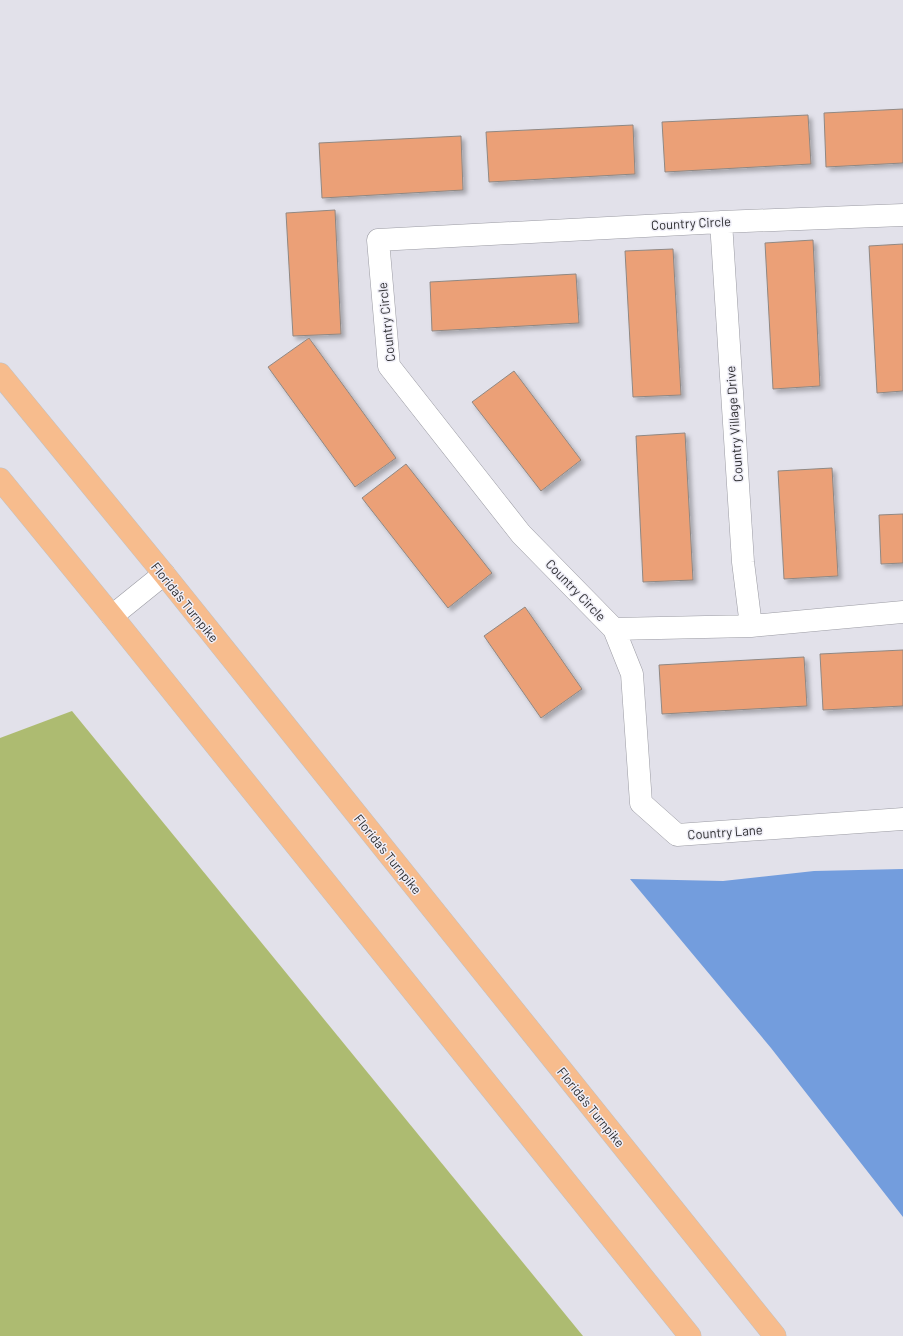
<svg xmlns="http://www.w3.org/2000/svg" width="903" height="1336" viewBox="0 0 903 1336" font-family="Barlow,sans-serif">
  <style>
    .green { fill: #adbb71 }
    .water { fill: #739ddd }
    .building { fill: #eba077; stroke: #908883; filter: url(#shadow) }
    .lines { fill: none; stroke-linecap: round; stroke-linejoin: round }
    .minor-casing { stroke: #9b9ba3; stroke-width: 23 }
    .highway-casing { stroke: #c1c1c2; stroke-width: 23 }
    .minor { stroke: #fff; stroke-width: 22 }
    .highway { stroke: #f7bc8d; stroke-width: 22 }
    .labels { text-anchor: middle; stroke-width: 3; stroke-linejoin: round; paint-order: stroke }
    .street-label { font-size: 13px; fill: #2f2f32; stroke: #efeef7 }
  </style>
  <defs>
    <filter id="shadow"><feDropShadow dx="3.5" dy="3.5" stdDeviation="2" flood-color="#0004"/></filter>
  </defs>
  <rect width="100%" height="100%" fill="#e2e1ea"/>
  <path class="green" d="M 72,711 L 583,1336 L 0,1336 L 0,738 Z"/>
  <path class="water" d="M 903,869 L 903,1217 L 771,1048 L 630,879 L 723,881 L 814,871 Z"/>
  <path class="building" d="M 903,109 L 903,163 L 826,167 L 824,113 Z
    M 808,115 L 811,164 L 665,172 L 662,122 Z
    M 633,125 L 635,174 L 489,182 L 486,132 Z
    M 461,136 L 463,190 L 322,198 L 319,143 Z
    M 335,210 L 341,334 L 293,336 L 286,213 Z
    M 813,240 L 820,386 L 773,389 L 765,243 Z
    M 903,244 L 903,391 L 877,393 L 869,246 Z
    M 673,249 L 681,395 L 633,397 L 625,251 Z
    M 576,274 L 579,323 L 432,331 L 430,282 Z
    M 309,338 L 396,458 L 355,487 L 268,367 Z
    M 514,371 L 581,460 L 541,491 L 472,402 Z
    M 685,433 L 693,580 L 643,582 L 636,436 Z
    M 406,464 L 492,573 L 448,608 L 362,498 Z
    M 832,468 L 838,576 L 784,579 L 778,471 Z
    M 903,514 L 903,563 L 881,564 L 879,515 Z
    M 525,607 L 582,689 L 541,718 L 484,636 Z
    M 903,650 L 903,706 L 823,710 L 820,654 Z
    M 804,657 L 807,706 L 662,714 L 659,665 Z"/>
  <g class="lines">
    <g class="minor-casing">
      <path id="minor" d="M 903,215 L 721,222 L 378,240 L 389,366 L 521,534 L 614,629 L 751,626 L 903,612
        M 721,222 L 743,562 L 751,626
        M 112,616 L 164,574
        M 614,629 L 632,674 L 641,803 L 677,835 L 903,819"/>
    </g>
    <g class="highway-casing">
      <path id="highway" d="M 0,374 L 164,574 L 775,1336
        M 0,479 L 112,616 L 690,1336"/>
    </g>
    <use href="#minor" class="minor"/>
    <use href="#highway" class="highway"/>
  </g>
  <g class="labels">
    <g class="street-label">
      <text transform="translate(691 223) rotate(-3)" y="5">Country Circle</text>
      <text transform="translate(386 322) rotate(-96)" y="5">Country Circle</text>
      <text transform="translate(734 424) rotate(-94)" y="5">Country Village Drive</text>
      <text transform="translate(576 590) rotate(46)" y="5">Country Circle</text>
      <text transform="translate(185 602) rotate(51)" y="5">Florida's Turnpike</text>
      <text transform="translate(725 832) rotate(-4)" y="5">Country Lane</text>
      <text transform="translate(388 854) rotate(51)" y="5">Florida's Turnpike</text>
      <text transform="translate(591 1107) rotate(51)" y="5">Florida's Turnpike</text>
    </g>
  </g>
</svg>
